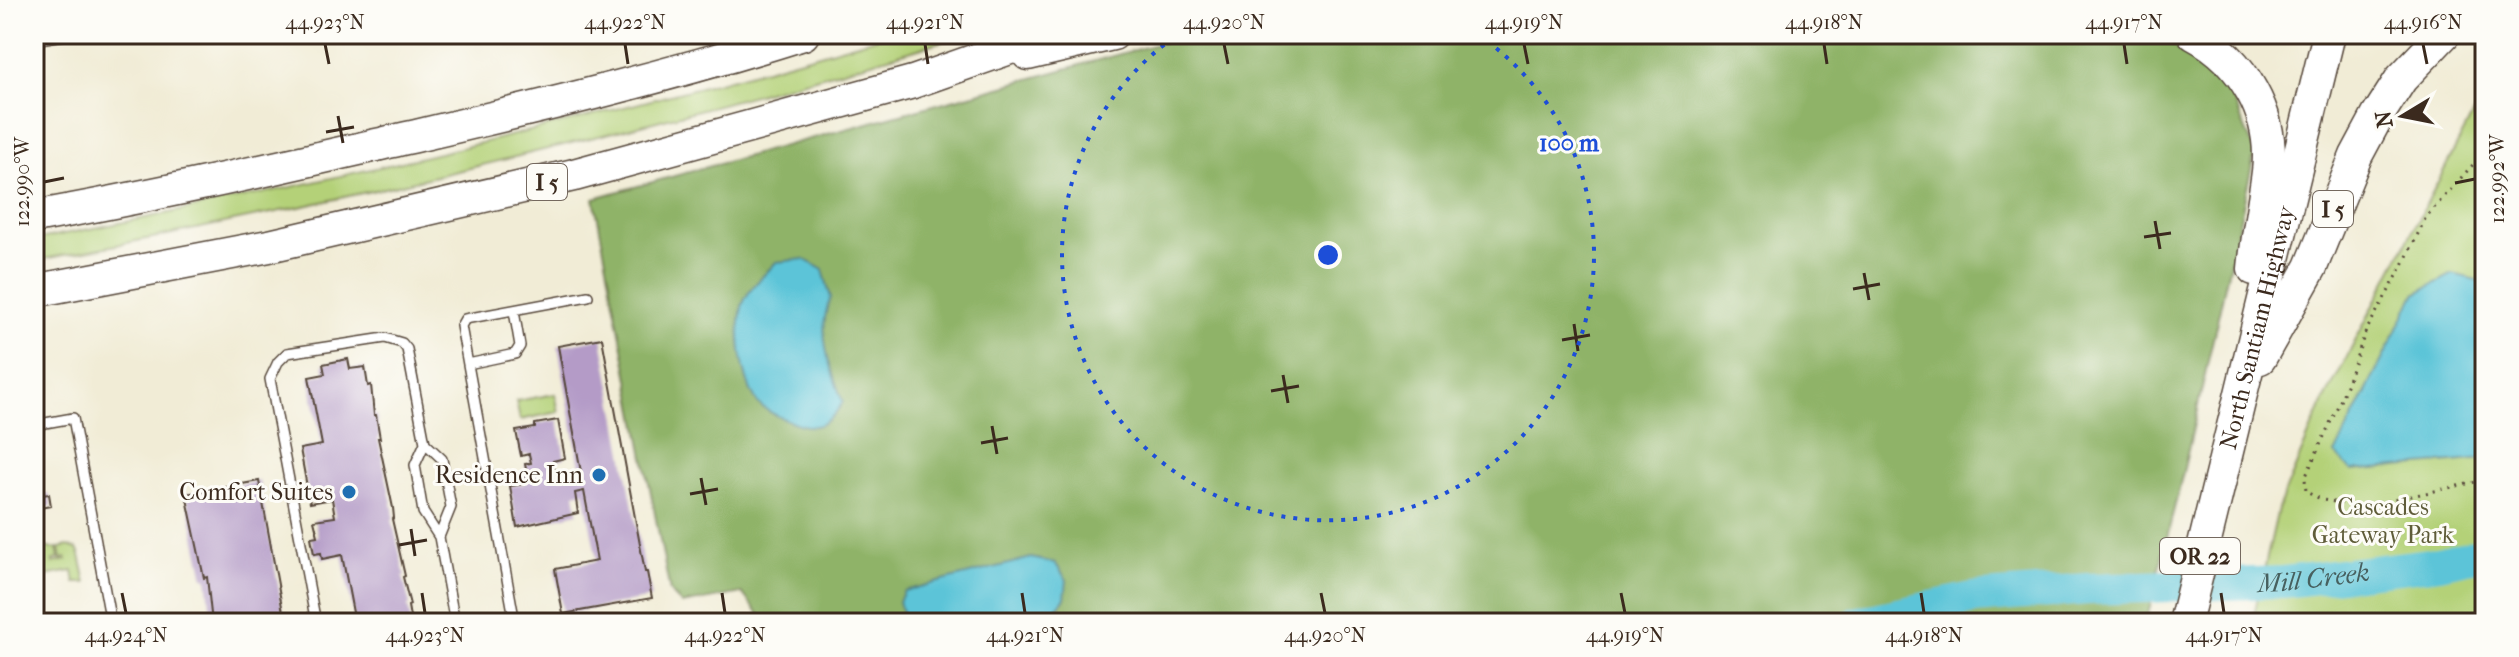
<svg xmlns="http://www.w3.org/2000/svg" width="2519" height="657" viewBox="0 0 2519 657" font-family="'IM FELL French Canon',serif">
  <style>
    .green { fill: #b4d178; stroke: #787e4b; stroke-width: 2 }
    .forest { fill: #8fb368; stroke: #656e43; stroke-width: 2 }
    .water { fill: #5cc4d8; stroke: #4c777b; stroke-width: 2 }
    .lines { fill: none; stroke-linecap: round; stroke-linejoin: round }
    .river { stroke: #5cc4d8; stroke-width: 32 }
    .building { fill: #b49bc7 }
    .lane-casing { stroke: #56473a; stroke-width: 12 }
    .highway-casing { stroke: #56473a; stroke-width: 35 }
    .path { stroke: #56473a; stroke-width: 3; stroke-dasharray: 2 6; stroke-linecap: butt }
    .lane { stroke: #fff; stroke-width: 9 }
    .highway { stroke: #fff; stroke-width: 32 }
    .ticks { fill: none; stroke: #3b2a1e; stroke-width: 3 }
    .ring { fill: none; stroke: #1d4ed8; stroke-width: 4; stroke-dasharray: 4 8 }
    .poi-dot { fill: #1f6fb2; stroke: #fdfcf7; stroke-width: 3 }
    .labels { text-anchor: middle; stroke-width: 6; stroke-linejoin: round; paint-order: stroke }
    .shield { fill: #fdfcf7; stroke: #75695f; stroke-width: 2 }
    .shield-label { font-size: 22px; font-weight: bold; fill: #3b2a1e }
    .street-label { font-size: 24px; fill: #3b2a1e; stroke: #fdfcf7 }
    .poi-label { font-size: 24px; fill: #3b2a1e; stroke: #fdfcf7; text-anchor: end }
    .park-label { font-size: 24px; fill: #5f5c39; stroke: #fdfcf7 }
    .water-label { font-size: 26px; font-style: italic; fill: #47605f; stroke: #fdfcf7 }
    .centre { fill: #1d4ed8; stroke: #fdfcf7; stroke-width: 4 }
    .ring-label { font-size: 24px; text-anchor: middle; font-weight: bold; fill: #1d4ed8; stroke: #fdfcf7; stroke-width: 6; stroke-linejoin: round; paint-order: stroke }
    .neatline { fill: none; stroke: #3b2a1e; stroke-width: 3 }
    .ticks-label { font-size: 20px; text-anchor: middle; fill: #3b2a1e }
  </style>
  <rect width="100%" height="100%" fill="#fdfcf7"/>
  <filter id="ink" filterUnits="userSpaceOnUse"><feTurbulence type="fractalNoise" baseFrequency=".0125" numOctaves="2"/><feDisplacementMap in="SourceGraphic" scale="16" xChannelSelector="R" yChannelSelector="G"/><feConvolveMatrix kernelMatrix="1 2 1 2 8 2 1 2 1" color-interpolation-filters="sRGB"/></filter>
  <filter id="wash" filterUnits="userSpaceOnUse"><feTurbulence type="fractalNoise" baseFrequency=".006" numOctaves="4" result="noise"/><feDisplacementMap in="SourceGraphic" scale="32" xChannelSelector="R" yChannelSelector="G"/><feGaussianBlur stdDeviation="1.8" result="paint"/><feColorMatrix in="noise" values="0 0 0 0 0 0 0 0 0 0 0 0 0 0 0 0 0 1.4 0 .05"/><feComposite in="paint" operator="in"/></filter>
  <g filter="url(#wash)">
    <rect width="100%" height="100%" fill="#f1ecd6"/>
    <path class="green" d="M 889,34 L 967,34 C 660,126 349,202 34,261 L 34,240 C 322,185 608,116 889,34 Z
      M 2485,91 L 2485,623 L 2252,623 L 2278,509 L 2319,411 Z
      M 555,394 L 559,412 L 520,420 L 516,401 Z
      M 37,537 C 41,546 48,550 57,548 L 59,559 L 53,560 L 53,563 L 67,560 L 66,558 L 61,559 L 59,548 L 68,546 L 77,549 L 80,555 L 86,583 L 75,583 L 73,571 L 34,578 L 34,554 L 37,553 L 34,538 Z"/>
    <path class="forest" d="M 1193,34 L 2146,34 L 2155,36 L 2221,70 L 2255,152 L 2184,468 L 2146,623 L 766,623 L 742,593 L 682,604 L 670,592 L 594,198 Z"/>
    <path class="water" d="M 804,259 L 823,270 L 831,298 C 815,330 831,371 843,402 C 837,412 828,424 815,426 C 801,428 762,412 755,399 C 742,375 736,333 742,307 C 746,290 765,275 776,262 Z
      M 2453,274 L 2485,282 L 2485,459 L 2352,471 L 2335,454 L 2415,294 Z
      M 1031,558 L 1055,563 L 1067,580 L 1065,598 L 1053,612 L 1039,614 L 1031,623 L 905,623 L 899,601 L 904,591 Z"/>
    <g class="lines">
      <path class="river" id="s1" d="M 1857,623 L 1973,598 L 2088,589 L 2284,582 L 2439,563 L 2485,553"/>
    </g>
    <g id="blocks">
      <path class="building" d="M 602,338 L 645,572 L 647,572 L 652,598 L 563,614 L 555,569 L 597,561 L 584,491 L 575,493 L 578,513 L 517,527 L 510,486 L 525,484 L 523,475 L 527,474 L 525,464 L 531,463 L 529,454 L 521,456 L 516,431 L 535,428 L 535,424 L 558,420 L 565,458 L 553,461 L 555,472 L 562,478 L 581,472 L 558,346 Z
        M 348,359 L 350,369 L 365,367 L 368,386 L 371,385 L 374,415 L 376,415 L 380,438 L 378,438 L 393,508 L 394,518 L 392,519 L 405,576 L 403,577 L 410,605 L 408,606 L 411,623 L 355,623 L 342,555 L 322,559 L 321,553 L 314,554 L 311,537 L 318,536 L 314,520 L 335,517 L 332,499 L 310,503 L 300,449 L 322,445 L 309,377 L 325,374 L 323,364 Z
        M 259,481 L 285,623 L 212,623 L 207,577 L 204,578 L 186,494 Z
        M 49,494 L 51,506 L 34,509 L 34,496 Z"/>
    </g>
  </g>
  <g filter="url(#ink)">
    <use href="#blocks" fill-opacity="0" stroke="#56473a" stroke-width="2"/>
    <g class="lines">
      <g class="lane-casing">
        <path id="lane" d="M 34,40 L 70,34
          M 468,364 L 515,354 L 520,346 L 514,311
          M 34,425 L 73,418 L 111,623
          M 425,443 L 415,465 L 423,512 L 439,537
          M 316,623 L 270,379 L 278,362 L 287,353 L 385,338 L 402,343 L 407,349 L 425,443 L 442,459 L 451,507 L 439,537 L 455,623
          M 515,623 L 461,326 L 465,319 L 588,296"/>
      </g>
      <g class="highway-casing">
        <g id="highway">
          <path d="M 2194,34 C 2243,60 2275,115 2268,172 C 2264,204 2257,236 2254,269"/>
          <path d="M 1028,54 L 1113,34"/>
          <path d="M 34,217 C 164,194 292,164 420,135 C 549,105 677,74 803,34"/>
          <path d="M 34,291 L 269,246 L 574,175 L 913,82 L 1050,34"/>
          <path d="M 2260,358 L 2311,267 L 2356,156 L 2378,115 L 2401,79 L 2444,34"/>
          <path id="s2" d="M 2185,623 L 2329,34"/>
        </g>
      </g>
      <path class="path" d="M 2485,155 L 2478,159 L 2426,217 L 2402,267 L 2366,331 L 2341,399 L 2305,478 L 2306,492 L 2323,500 L 2361,507 L 2485,480
        M 2478,612 L 2485,610"/>
      <use href="#lane" class="lane"/>
      <use href="#highway" class="highway"/>
    </g>
  </g>
  <path class="ticks" d="M 325,44 L 329,64M 625,44 L 628,64M 925,44 L 928,64M 1224,44 L 1228,64M 1524,44 L 1528,64M 1824,44 L 1827,64M 2124,44 L 2127,64M 2423,44 L 2427,64M 338,116 L 343,143M 326,132 L 354,127M 44,182 L 64,178M 2455,183 L 2475,179M 2155,221 L 2160,249M 2144,237 L 2171,233M 1864,273 L 1869,300M 1853,289 L 1880,284M 1574,324 L 1578,351M 1562,340 L 1590,335M 1283,375 L 1288,403M 1271,391 L 1299,386M 992,426 L 997,454M 981,443 L 1008,438M 701,478 L 706,505M 690,494 L 718,489M 411,529 L 415,556M 399,545 L 427,540M 122,593 L 126,613M 422,593 L 425,613M 722,593 L 725,613M 1022,593 L 1025,613M 1321,593 L 1325,613M 1621,593 L 1625,613M 1921,593 L 1924,613M 2221,593 L 2224,613"/>
  <path class="ring" d="M1477 34A266 266 0 1 1 1179 34"/>
  <g class="poi-dot">
    <circle cx="599" cy="475" r="8"/>
    <circle cx="349" cy="492" r="8"/>
  </g>
  <g class="labels">
    <g class="shield">
      <rect x="527" y="164" width="40" height="36" rx="6"/>
      <rect x="2313" y="191" width="40" height="36" rx="6"/>
      <rect x="2160" y="538" width="80" height="36" rx="6"/>
    </g>
    <g class="shield-label">
      <text x="547" y="190">I 5</text>
      <text x="2333" y="217">I 5</text>
      <text x="2200" y="564">OR 22</text>
    </g>
    <g class="street-label">
      <text dy="8" stroke="none"><textPath href="#s2" startOffset="304">North Santiam Highway</textPath></text>
    </g>
    <g class="poi-label">
      <text x="583" y="483">Residence Inn</text>
      <text x="333" y="500">Comfort Suites</text>
    </g>
    <g class="park-label">
      <text x="2383" y="515">Cascades<tspan x="2383" dy="28">Gateway Park</tspan></text>
    </g>
    <g class="water-label">
      <text dy="9" stroke="none"><textPath href="#s1" startOffset="460">Mill Creek</textPath></text>
    </g>
  </g>
  <circle cx="1328" cy="255" r="12" class="centre"/>
  <g class="ring-label">
    <text x="1569" y="151">100 m</text>
  </g>
  <rect width="2519" height="657" fill="none" stroke="#fdfcf7" stroke-width="88"/>
  <g transform="translate(2403 116) rotate(260)" stroke="#fdfcf7" stroke-width="6" paint-order="stroke">
  <path d="M0-6L14 30L0 20L-14 30Z" fill="#3b2a1e"/>
  <text y="-12" font-size="22" font-weight="bold" text-anchor="middle" fill="#3b2a1e">N</text>
  </g>
  <rect x="44" y="44" width="2431" height="569" class="neatline"/>
  <g class="ticks-label">
    <text x="325" y="29">44.923°N</text>
    <text x="625" y="29">44.922°N</text>
    <text x="925" y="29">44.921°N</text>
    <text x="1224" y="29">44.920°N</text>
    <text x="1524" y="29">44.919°N</text>
    <text x="1824" y="29">44.918°N</text>
    <text x="2124" y="29">44.917°N</text>
    <text x="2423" y="29">44.916°N</text>
    <text transform="translate(2497 179) rotate(-90)" y="7">122.992°W</text>
    <text transform="translate(22 182) rotate(-90)" y="7">122.990°W</text>
    <text x="126" y="642">44.924°N</text>
    <text x="425" y="642">44.923°N</text>
    <text x="725" y="642">44.922°N</text>
    <text x="1025" y="642">44.921°N</text>
    <text x="1325" y="642">44.920°N</text>
    <text x="1625" y="642">44.919°N</text>
    <text x="1924" y="642">44.918°N</text>
    <text x="2224" y="642">44.917°N</text>
  </g>
</svg>
